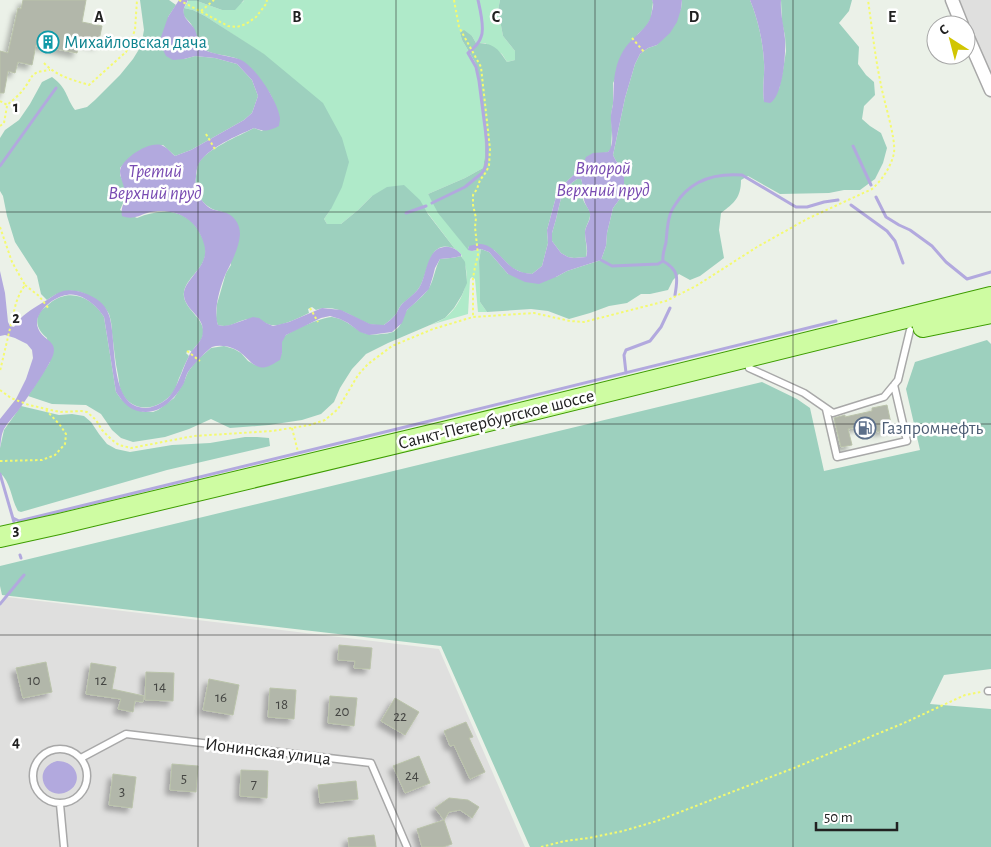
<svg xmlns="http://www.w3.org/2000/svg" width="991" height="847" viewBox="0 0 991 847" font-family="'Alegreya Sans',sans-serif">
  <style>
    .residential { fill: #dfdfde }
    .grass { fill: #afeac9 }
    .forest { fill: #9dd0be }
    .water { fill: #b2a9de; fill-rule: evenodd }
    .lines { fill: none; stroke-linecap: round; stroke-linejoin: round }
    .stream { stroke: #b2a9de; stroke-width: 3 }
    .building { fill: #b2b7aa; stroke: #bac3aa; filter: url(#shadow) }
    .service-casing { stroke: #a8a8a8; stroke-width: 9 }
    .minor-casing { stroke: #a8a8a8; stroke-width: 15 }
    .primary-casing { stroke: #3e9d00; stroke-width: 22 }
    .path { stroke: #f4fa70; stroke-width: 2; stroke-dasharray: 2.5 2.5; stroke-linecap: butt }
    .service { stroke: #fff; stroke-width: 6 }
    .minor { stroke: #fff; stroke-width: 12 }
    .primary { stroke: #cefca2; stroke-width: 20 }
    .grid { fill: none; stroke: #212121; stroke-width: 1; stroke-opacity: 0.55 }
    .labels { text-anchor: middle; stroke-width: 5; stroke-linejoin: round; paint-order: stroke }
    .number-label { font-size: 15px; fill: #454643 }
    .culture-label { font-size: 18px; fill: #0d838f; stroke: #fff; text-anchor: start }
    .street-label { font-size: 18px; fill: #212121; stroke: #fff }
    .service-label { font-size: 18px; fill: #4e5e75; stroke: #fff; text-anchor: start }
    .water-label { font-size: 19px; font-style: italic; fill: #794cb2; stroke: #fff }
    .grid-label { font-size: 16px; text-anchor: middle; font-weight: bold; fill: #212121; stroke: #fff; stroke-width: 5; stroke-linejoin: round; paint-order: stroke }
  </style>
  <defs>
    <filter id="shadow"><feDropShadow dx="-4.5" dy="4.5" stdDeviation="2.5" flood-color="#0004"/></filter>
  </defs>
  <rect width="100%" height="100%" fill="#ebf1e8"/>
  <path class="residential" d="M 959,0 L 991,0 L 991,73 Z
    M 7,597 L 439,649 L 525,847 L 0,847 L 0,606 Z"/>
  <path class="grass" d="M 244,0 L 500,0 L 498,10 L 503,36 L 515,51 L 515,60 L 507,62 L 502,54 L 485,43 L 476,43 L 472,36 L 460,33 L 462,40 L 475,62 L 483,103 L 485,155 L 483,168 L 465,178 L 428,194 L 461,241 L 472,251 L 481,249 L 479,261 L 480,302 L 487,312 L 478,312 L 475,279 L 472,277 L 470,279 L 468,314 L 430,325 C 435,323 440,321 445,318 C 459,307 469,286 466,269 C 465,263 462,259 461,254 L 455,249 L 414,195 L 372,196 L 358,210 L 341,224 L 327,224 L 324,219 L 331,209 L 263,54 L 205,16 L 193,10 L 184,8 L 188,1 L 197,1 L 222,10 L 243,2 Z"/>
  <path class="forest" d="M 140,0 L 169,0 L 176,5 L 168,17 L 184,59 L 195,56 L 215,58 L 237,64 L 252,80 L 258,96 L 252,113 L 244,120 L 191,150 L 175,156 L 163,145 L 141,150 L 129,158 L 120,168 L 120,175 L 124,184 L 126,196 L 120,210 L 137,218 C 163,207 190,209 202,237 C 205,243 207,249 205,256 C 202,270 186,279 184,292 C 181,310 212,320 201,340 C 198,344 194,347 192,352 L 189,350 L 186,353 L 189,356 C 186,362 183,368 181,374 C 178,379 177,386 174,391 C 160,411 132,415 121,391 C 119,386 119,380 118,375 C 115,362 114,347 112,333 C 112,327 111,320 109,314 C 104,304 93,297 83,293 C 70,288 58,292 47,300 L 41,294 L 37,276 L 15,242 L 7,216 L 3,196 L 0,191 L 0,138 L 5,130 L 19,120 L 30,104 L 42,82 L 52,77 C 68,89 65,96 75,110 L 87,107 L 95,100 L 120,75 L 133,59 L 141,46 L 144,30 Z
    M 188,0 L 244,0 L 235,10 L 222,10 L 197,1 L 188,1 Z
    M 500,0 L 652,0 L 653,2 L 651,18 L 646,27 L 638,34 L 613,83 L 613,104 L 611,115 L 612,130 L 611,149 L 608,152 L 587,157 L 582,167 L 563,185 L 556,197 L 547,230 L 548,243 L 542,266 L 532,274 L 523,273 L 512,268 L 494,250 L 469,246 L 468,250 L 438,213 L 428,194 L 465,178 L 483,168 L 485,155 L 483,103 L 475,62 L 462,40 L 460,33 L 464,30 L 472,36 L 476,43 C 493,43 498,48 507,62 L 515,60 L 515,51 L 503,36 L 498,10 Z
    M 682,0 L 750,0 C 758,19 763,42 764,62 C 765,75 762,88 764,101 L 779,89 L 783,70 L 786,51 L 785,36 L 782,22 L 781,0 L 852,0 L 849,11 L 839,23 L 859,47 L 858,64 L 866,75 L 874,82 L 875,95 L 864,106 L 862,119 L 870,126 L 881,133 L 887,148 L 883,163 L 875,179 L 860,190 L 844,190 L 829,193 L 780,194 L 748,176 L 741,180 C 741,198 734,203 721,213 L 719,230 L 724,258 L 700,276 L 690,280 L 679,274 L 673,280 L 668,290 L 650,294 L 641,294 L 627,303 L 609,306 L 590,313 L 569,319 L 548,311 L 531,309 L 487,312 L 480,302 L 479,261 L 481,249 L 489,252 L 508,274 L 556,277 L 567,271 L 601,260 L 606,246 L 607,233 L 613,208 L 622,196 L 624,169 L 616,161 L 613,155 L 625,98 L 635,64 L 640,54 L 648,48 L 657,45 L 681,9 Z
    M 184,8 L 193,10 L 205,16 L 264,54 L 323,103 L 342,138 L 349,162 L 342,187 L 331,209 L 324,219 L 327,224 L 341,224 L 358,210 L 372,196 L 387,187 L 404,185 L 420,200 L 428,214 L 455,249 C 428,237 429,273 419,288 C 414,295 408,299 402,304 C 399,307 398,311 396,314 C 393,318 388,322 384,325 C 379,325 373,325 369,324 C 351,317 337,303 316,310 L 312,307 L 308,309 L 309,313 C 299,318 281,327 271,325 C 261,323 262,317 249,319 C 237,320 231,329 218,325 L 216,319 L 217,304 L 226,273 L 231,265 L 223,212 C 211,210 204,205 198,195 C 195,189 195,182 196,176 C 197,172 197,168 198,164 C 206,149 239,136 254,128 L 262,131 L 278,113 C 275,106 273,98 269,92 C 266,88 244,62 240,60 C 229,54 208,56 201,46 C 196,39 196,31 191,24 C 187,18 181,16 184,8 Z
    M 577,179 L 581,179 C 584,188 582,191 583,199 C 584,204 589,208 590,213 C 591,220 585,226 585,233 C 585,240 588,249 586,257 L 574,258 L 568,257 L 561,253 L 552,241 L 552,233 L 556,219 L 561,198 L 565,188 Z
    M 461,256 L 465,262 L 466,271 L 467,283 L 462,295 L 454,308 L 445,318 L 430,325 L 388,343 L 366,354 L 352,369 L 340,388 L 334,402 L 321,414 L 302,420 L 269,425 L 230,428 L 211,419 L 189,429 L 165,437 L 133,442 L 121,438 L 112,430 L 101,414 L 86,405 L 52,404 L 28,396 L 50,362 L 47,338 C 39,332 33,321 41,311 C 43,309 47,306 49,304 C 69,287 92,297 104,317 L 116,392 L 121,399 L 143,412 L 153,412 L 158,410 L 174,398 L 183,384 L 188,372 L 196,361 L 211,348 L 224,346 L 234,349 L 241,353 L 248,361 L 255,365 L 265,367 L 282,353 C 282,348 281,342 283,338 C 286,332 325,316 332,317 C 353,320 357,338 381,334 C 385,334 390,333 393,332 C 404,325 401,318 407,310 C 409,307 413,305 416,302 C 420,298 426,293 429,288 C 434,279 435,268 440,259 C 447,258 454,258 461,256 Z
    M 987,340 L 991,344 L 991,669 L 944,675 L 930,704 L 991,709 L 991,847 L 530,847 L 441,646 L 2,595 L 0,586 L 0,566 L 762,382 L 797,399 L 810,408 L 824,471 L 920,450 L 906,389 L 915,362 Z
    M 21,406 L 59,415 L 72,414 L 84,416 L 91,422 L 99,434 L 107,444 L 116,449 L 130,452 L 172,445 L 210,443 L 245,437 L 257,437 L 269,438 L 270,446 L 167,470 L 21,512 L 18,511 C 11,499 11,482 0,473 L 0,448 L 4,430 Z"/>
  <path class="water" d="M 179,0 L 188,0 C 186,4 182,10 184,14 C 185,20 192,24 195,30 C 198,37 198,46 205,50 C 212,54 230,56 239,59 C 255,65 278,102 280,118 C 280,121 279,124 279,126 C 269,131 264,132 254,128 C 237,136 209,147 199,163 C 197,167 196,173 196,177 C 194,188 198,197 206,205 C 211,210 216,210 223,212 C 233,214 240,223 240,234 C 239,248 232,261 226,273 C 220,287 213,310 218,325 L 223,326 L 230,325 L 253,317 L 259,318 L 266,323 L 273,326 L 289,322 L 322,308 L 341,310 L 370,324 L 384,325 C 388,322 393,318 396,314 C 398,311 399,307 402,304 C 407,299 414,295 419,288 C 427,276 426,249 444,247 C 451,246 456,249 461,254 L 461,256 C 454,258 447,258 440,259 L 435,268 L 433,276 L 429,289 L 416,302 L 407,310 L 402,323 L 392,332 L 369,335 L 360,332 L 348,323 L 340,319 L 330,316 L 321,318 L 286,335 L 282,342 L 282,353 L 280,360 C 276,362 271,366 266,367 C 255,370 249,359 241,353 C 234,347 221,344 212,347 C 209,349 206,352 203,355 C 198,360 192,366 188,372 C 186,376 185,379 184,383 C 176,397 163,412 146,412 C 131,412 124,404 116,392 L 104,317 C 98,308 92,302 82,297 C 77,295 72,294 67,295 C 54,296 32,314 38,328 C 43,342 61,340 51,360 C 42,377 29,395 18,411 C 13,417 8,422 4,429 C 1,435 1,441 0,448 L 0,419 L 16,399 L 26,379 L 33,358 L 32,350 L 27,344 L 15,338 L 5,335 L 0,336 L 0,271 L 5,293 L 8,322 L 10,326 L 14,327 C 21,315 31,310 42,303 C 48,300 52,296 58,293 C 67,289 75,290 84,293 C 95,297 105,303 109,315 C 117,338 109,400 139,407 C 149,410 159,405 167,399 C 178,389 183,366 191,352 C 195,347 200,342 202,337 C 203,333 203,329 202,325 C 199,314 183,307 184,293 C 184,284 199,271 203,261 C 207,252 205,245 201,236 C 192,215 169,207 147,213 C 138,216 132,220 122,216 C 120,207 126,202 125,194 C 125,186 120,179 120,171 C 121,159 151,139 163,146 C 168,148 171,153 175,156 L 191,150 L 244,120 L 252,113 L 258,96 L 252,80 L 237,64 L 215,58 L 195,56 L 184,59 L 173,60 L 166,56 L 161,46 L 161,37 L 168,17 Z
    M 652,0 L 682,0 L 681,9 L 677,22 L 670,33 L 657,45 L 648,48 L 640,54 L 635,64 L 625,98 L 613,155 L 616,161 L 624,169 L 624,185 L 622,196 L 613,208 L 607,233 L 606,246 L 601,260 L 567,271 L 556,277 L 539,284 L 525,282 L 508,274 L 489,252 L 481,249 L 472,251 L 468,250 L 469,246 C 473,245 478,244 481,244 C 494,245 503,261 513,268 C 519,272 525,273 532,274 L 542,266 L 548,243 L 547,230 L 556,197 L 563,185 L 582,167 L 586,157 L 593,153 L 608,152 C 616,143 610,126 611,115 C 611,111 613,107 613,103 C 614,92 613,80 616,69 C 618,59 624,48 630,42 C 640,31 650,26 652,11 C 653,7 654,4 652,0 ZM 577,179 L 581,179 C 584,188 582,191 584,199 C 584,204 589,208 590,214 C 591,221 585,226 585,233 C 585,241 589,250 586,257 L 574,258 L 568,257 L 561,253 L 552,241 L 552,233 L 556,219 L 561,198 L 565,188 Z
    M 750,0 L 781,0 C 780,14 784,26 785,39 C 786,54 783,96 770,103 L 764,102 C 762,88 765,75 764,62 C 763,42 758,19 750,0 Z
    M 57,761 C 80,761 84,787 64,793 C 43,799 32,768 57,761 Z"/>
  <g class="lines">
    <path class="stream" d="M 853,146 L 871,185
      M 0,166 L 56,88
      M 876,197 L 886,217 L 899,225 L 910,230 L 932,246 L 946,262 L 967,279 L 991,272
      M 432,203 L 465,187 L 482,173 L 485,168 L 487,160 L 487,143 L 479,81 L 476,67 L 468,53 C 473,49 479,44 481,37 C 485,29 480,9 478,0
      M 851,205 L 887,231 L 895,241 L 903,263
      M 406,213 L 426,206
      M 601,260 L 612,266 L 658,264 L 663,261 C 662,254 665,248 666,242 C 667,233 667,224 670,215 C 671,211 673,208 675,205 C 690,180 715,173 742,175 L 796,207 L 807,207 L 824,202 L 838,200
      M 663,261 C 679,270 678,278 675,295
      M 626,373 L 624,355 L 626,350 L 650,341 L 661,327 L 670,308
      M 0,474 L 14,522
      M 13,518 L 19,521 L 401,428 L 836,321
      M 20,555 L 21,558
      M 0,604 L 24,575"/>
  </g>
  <path class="building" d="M 23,0 L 86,0 L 82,22 L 102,26 L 98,45 L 79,41 L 77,53 L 36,45 L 32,65 L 18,62 L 15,73 L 8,71 L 4,93 L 0,93 L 0,51 L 8,53 L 18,8 L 21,9 Z
    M 887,405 L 892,428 L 877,432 L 875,423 L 848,429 L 852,445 L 841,447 L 834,418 L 845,415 L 845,417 L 872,411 L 872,408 Z
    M 339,645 L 372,648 L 370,669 L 354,668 L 355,661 L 338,660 Z
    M 46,662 L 52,692 L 23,698 L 16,668 Z
    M 91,663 L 116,667 L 112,689 L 144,696 L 143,702 L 135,701 L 133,712 L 118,709 L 121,699 L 86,694 Z
    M 146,672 L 174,673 L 173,701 L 145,700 Z
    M 209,679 L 239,685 L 233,715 L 203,710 Z
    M 270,688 L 296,690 L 294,719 L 268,717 Z
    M 330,696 L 357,698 L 354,726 L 328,723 Z
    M 395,698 L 419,712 L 405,735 L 381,721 Z
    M 466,722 L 473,737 L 469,738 L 485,772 L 470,779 L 454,745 L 450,746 L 444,731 Z
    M 419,756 L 430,783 L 405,793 L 393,766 Z
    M 172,764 L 198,766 L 196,792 L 170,790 Z
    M 241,770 L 268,771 L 267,798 L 240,796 Z
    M 113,774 L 136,777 L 132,808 L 109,805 Z
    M 356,781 L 358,799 L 320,803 L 318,785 Z
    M 449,798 L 468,800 L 479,807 L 472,818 L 460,810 L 449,812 L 444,820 L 435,808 Z
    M 444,820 L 452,844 L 443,847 L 422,847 L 417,829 Z
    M 374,835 L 376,847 L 349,847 L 348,838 Z"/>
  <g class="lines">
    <g class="service-casing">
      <path id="service" d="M 749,368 L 804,393 L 833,413 L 884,397 L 898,380 L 910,330
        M 826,409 L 837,457 L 907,441 L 894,385
        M 988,691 L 991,691
        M33 776a27 27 0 1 1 54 0a27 27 0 1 1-54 0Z
        M 81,758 L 126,734 L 371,763 L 407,847
        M 60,804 L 64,847"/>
    </g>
    <g class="minor-casing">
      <path id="minor" d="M 952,0 L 962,25
        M 966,33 L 991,90"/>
    </g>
    <g class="primary-casing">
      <path id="primary" d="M 923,327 L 991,313
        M 0,537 L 59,524 L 456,429 L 991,297"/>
    </g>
    <path class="path" d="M 179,0 L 228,26 L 237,27 L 246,24 L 256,17 L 266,4 L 267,0
      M 454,0 L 459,27 L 481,67 L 490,149 L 489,166 L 486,172 L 480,180 L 477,189 L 473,195 L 473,205 L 476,218 L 475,227 L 478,255 L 475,267 L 473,278 L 473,317
      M 201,11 L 214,0
      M 632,38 L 645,53
      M 44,63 C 56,76 73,80 89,85 L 126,52 L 135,30 L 137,0
      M 0,101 L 7,105 C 12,101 18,96 22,91 C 34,77 28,72 50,70
      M 0,126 L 4,123 L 7,106
      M 206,134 L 216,151
      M 0,227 L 12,262 L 25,285 L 20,293 L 16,303 L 0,371
      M 25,285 L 39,296 L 49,309
      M 310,308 L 318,322
      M 187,351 L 200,361
      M 0,390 L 11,398 L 29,405 L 60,412 L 81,411 L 87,412 L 96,420 L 102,430 L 112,440 L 119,445 L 131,448 L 194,436 L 272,431 L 310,425 L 325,420 L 338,409 L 358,375 L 368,364 L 392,346 L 433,329 L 473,317 L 534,313 L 570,321 L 584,322 L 666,301 L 696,286 L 757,247 L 807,219 L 872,189 C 882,180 891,167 894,153 C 896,138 884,102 881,85 C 875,57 872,28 868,0
      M 292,428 L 298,452
      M 0,461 L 42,460 L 55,455 L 65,444 L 66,434 L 60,425 L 46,410
      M 541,847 L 565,841 L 589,838 L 623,831 L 657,821 L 794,768 L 904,723 L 965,695 L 981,692"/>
    <use href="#service" class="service"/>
    <use href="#minor" class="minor"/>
    <use href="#primary" class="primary"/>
  </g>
  <path class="grid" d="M 198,0 L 198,847M 396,0 L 396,847M 595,0 L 595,847M 793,0 L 793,847M 0,212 L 991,212M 0,424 L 991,424M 0,635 L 991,635"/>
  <defs>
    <g id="building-ring" transform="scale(1.125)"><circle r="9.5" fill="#fff" stroke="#0f9aa8" stroke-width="1.5"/><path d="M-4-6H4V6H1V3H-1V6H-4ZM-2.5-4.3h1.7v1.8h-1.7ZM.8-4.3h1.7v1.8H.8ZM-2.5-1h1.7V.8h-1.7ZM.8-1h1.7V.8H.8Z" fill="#0f9aa8"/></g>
    <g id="fuel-ring" transform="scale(1.125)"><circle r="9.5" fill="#fff" stroke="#5c6f8a" stroke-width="1.5"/><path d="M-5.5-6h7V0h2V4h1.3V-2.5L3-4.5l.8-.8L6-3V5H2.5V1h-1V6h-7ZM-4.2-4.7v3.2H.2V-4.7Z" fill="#5c6f8a"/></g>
  </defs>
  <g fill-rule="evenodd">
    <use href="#building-ring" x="48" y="42"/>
    <use href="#fuel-ring" x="865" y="428"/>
  </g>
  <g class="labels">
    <g class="number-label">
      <text x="34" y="685">10</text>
      <text x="101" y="685">12</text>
      <text x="160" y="691">14</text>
      <text x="221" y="702">16</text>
      <text x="282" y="709">18</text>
      <text x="342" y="716">20</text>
      <text x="400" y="721">22</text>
      <text x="412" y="780">24</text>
      <text x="184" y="783">5</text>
      <text x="254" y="789">7</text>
      <text x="122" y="796">3</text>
    </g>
    <g class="culture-label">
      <text x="64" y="48">Михайловская дача</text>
    </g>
    <g class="street-label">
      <text transform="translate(496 419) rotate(-14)" y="6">Санкт-Петербургское шоссе</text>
      <text transform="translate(268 751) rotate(7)" y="6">Ионинская улица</text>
    </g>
    <g class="service-label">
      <text x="881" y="434">Газпромнефть</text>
    </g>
    <g class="water-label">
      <text x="603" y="174">Второй<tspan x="603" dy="22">Верхний пруд</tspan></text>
      <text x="155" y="177">Третий<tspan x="155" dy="22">Верхний пруд</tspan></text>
    </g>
  </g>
  <g class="grid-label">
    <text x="99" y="22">A</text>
    <text x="297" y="22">B</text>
    <text x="496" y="22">C</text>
    <text x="694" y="22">D</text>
    <text x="892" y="22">E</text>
    <text x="16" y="112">1</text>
    <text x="16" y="323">2</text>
    <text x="16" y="535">3</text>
    <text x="16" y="747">4</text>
  </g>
  <g transform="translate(951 40) rotate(324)"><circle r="24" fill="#ffffff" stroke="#a6a6a6"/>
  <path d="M0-4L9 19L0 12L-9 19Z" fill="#d1c501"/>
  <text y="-8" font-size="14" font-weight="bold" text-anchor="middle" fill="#212121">С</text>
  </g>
  <path d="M816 822v8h81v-8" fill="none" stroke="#212121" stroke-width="2.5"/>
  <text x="824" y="822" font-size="15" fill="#212121" stroke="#ffffff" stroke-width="4" paint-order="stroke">50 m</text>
</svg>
